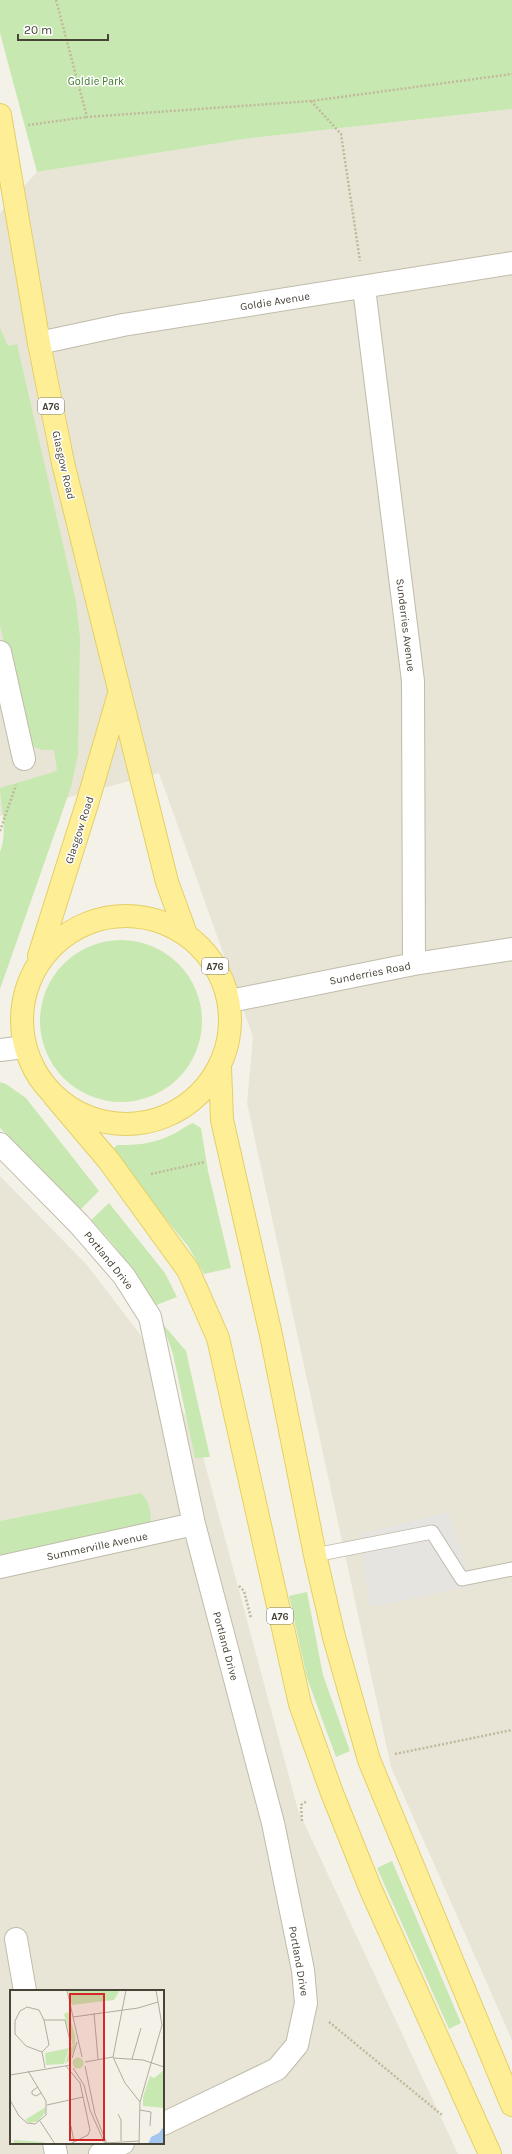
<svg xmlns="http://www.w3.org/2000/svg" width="512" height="2154" viewBox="0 0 512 2154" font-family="Karla,sans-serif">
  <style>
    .residential { fill: #e8e5d6; fill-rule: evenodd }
    .green { fill: #c8e8b1 }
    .parking { fill: #e5e4e0 }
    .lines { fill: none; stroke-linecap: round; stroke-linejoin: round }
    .lane-casing { stroke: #c0bbaa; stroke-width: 15 }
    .street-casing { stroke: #c0bbaa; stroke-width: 24 }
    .primary-casing { stroke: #e4cf66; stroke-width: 24 }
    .path { stroke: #c1b99b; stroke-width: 2.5; stroke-dasharray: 2 2; stroke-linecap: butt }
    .lane { stroke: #fff; stroke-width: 13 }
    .street { stroke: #fff; stroke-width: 22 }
    .primary { stroke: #feef96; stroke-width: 22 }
    .labels { text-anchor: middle; stroke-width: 3; stroke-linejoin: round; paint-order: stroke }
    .shield { fill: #fff; stroke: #7e7b72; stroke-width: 1 }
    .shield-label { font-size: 10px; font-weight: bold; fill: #474336 }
    .park-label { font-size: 11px; fill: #3d7a29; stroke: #fff }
    .street-label { font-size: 11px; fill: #474336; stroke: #fff }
    .inset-road { fill: none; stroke: #afaca1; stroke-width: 1 }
    .view { fill: #d62828; fill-opacity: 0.15; stroke: #d62828; stroke-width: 2 }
    .inset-edge { fill: none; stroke: #474336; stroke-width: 2 }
  </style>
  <rect width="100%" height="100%" fill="#f4f2e8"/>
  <path class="residential" d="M 512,109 L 512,2040 L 391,1767 L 247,1103 L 253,1037 L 159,773 L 0,816 L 0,213 L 37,172 L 251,138 Z
    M 0,1176 L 87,1265 L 139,1333 L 198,1438 L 298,1810 L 458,2154 L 0,2154 ZM 11,1991 L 163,1991 L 163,2143 L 11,2143 Z"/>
  <path class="green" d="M 0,0 L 512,0 L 512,109 L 251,138 L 37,172 L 0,33 Z
    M 0,328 L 8,346 L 17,344 L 76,601 L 80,638 L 78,755 L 71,787 L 0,989 L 0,852 C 8,830 1,811 0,788 L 54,772 L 57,770 L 54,750 L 42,750 L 32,746 L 26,733 L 0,626 Z
    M40 1021a81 81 0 1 1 162 0a81 81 0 1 1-162 0Z
    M 0,1082 L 6,1084 L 26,1098 L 99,1191 L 81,1209 L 0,1128 Z
    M 193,1123 L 201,1128 L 208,1171 L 231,1268 L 204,1274 L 188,1246 L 114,1156 L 114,1148 L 117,1145 C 136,1145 154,1144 171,1135 C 179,1132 185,1126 193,1123 Z
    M 109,1203 L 165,1273 L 177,1297 L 154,1306 C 138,1274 116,1246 91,1220 Z
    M 162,1323 L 186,1351 L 210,1457 L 195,1458 L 173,1354 Z
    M 141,1493 C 150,1501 151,1513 151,1524 L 0,1555 L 0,1521 Z
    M 307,1592 L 323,1675 L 350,1751 L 336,1757 L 307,1678 L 289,1596 Z
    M 392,1861 L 461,2023 L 449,2029 L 377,1868 Z"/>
  <path class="parking" d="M 448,1512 L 473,1586 L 370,1607 L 359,1535 Z"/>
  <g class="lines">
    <g class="lane-casing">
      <path id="lane" d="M 315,1555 L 432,1532 L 462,1579 L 512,1569"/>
    </g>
    <g class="street-casing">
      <path id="street" d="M 364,288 L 413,681 L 414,964
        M 39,343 L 123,325 L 512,263
        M 0,652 L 24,759
        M 230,1001 L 414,964 L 512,949
        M 0,1050 L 24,1047
        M 0,1144 L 79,1224 L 124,1276 L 150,1317 L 194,1524 L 273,1823 L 303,1970 L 306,2003 L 297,2045 L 277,2069 L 163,2124
        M 0,1567 L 194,1524
        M 16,1939 L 25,1991
        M 54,2143 L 56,2154
        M 100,2154 L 123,2143"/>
    </g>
    <g class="primary-casing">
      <path id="primary" d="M 0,115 L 39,343 L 63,463 L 167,882 L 186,934
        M22 1020a104 104 0 1 1 208 0a104 104 0 1 1-208 0Z
        M 39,956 L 87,804 L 119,694
        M 220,1067 L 222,1120 L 271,1335 L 315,1555 L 334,1637 L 369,1760 L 512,2105
        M 54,1096 L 109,1161 L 188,1270 L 218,1338 L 300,1704 L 332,1793 L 371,1890 L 490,2154"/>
    </g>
    <path class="path" d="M 56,0 L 87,117 L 311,101 L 512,74
      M 311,101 L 341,134 L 360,261
      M 28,125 L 87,117
      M 0,831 L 16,785
      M 151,1174 L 205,1162
      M 239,1586 L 244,1591 L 251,1618
      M 395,1754 L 512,1730
      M 302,1821 L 301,1805 L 307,1801
      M 329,2022 L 442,2115"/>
    <use href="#lane" class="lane"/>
    <use href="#street" class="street"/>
    <use href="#primary" class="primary"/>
  </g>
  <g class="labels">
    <g class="shield">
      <rect x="38" y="398" width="26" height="16" rx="3"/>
      <rect x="202" y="958" width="26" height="16" rx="3"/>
      <rect x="267" y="1608" width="26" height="16" rx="3"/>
    </g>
    <g class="shield-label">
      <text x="51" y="410">A76</text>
      <text x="215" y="970">A76</text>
      <text x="280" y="1620">A76</text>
    </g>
    <g class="park-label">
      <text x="96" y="85">Goldie Park</text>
    </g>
    <g class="street-label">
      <text transform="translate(275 301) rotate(-9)" y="4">Goldie Avenue</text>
      <text transform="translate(64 465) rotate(77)" y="4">Glasgow Road</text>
      <text transform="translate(406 625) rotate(83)" y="4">Sunderries Avenue</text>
      <text transform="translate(79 830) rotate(-72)" y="4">Glasgow Road</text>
      <text transform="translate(370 973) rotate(-11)" y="4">Sunderries Road</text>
      <text transform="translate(109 1260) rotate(51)" y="4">Portland Drive</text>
      <text transform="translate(97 1546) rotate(-12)" y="4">Summerville Avenue</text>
      <text transform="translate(226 1646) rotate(75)" y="4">Portland Drive</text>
      <text transform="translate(299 1961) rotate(80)" y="4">Portland Drive</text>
    </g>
  </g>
  <g transform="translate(10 1990)">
    <rect width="154" height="154" fill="#f4f2e8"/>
    <path d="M 58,0 L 110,0 L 104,10 L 62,15 ZM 58,22 L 65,45 L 65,56 L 60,70 L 55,74 L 60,57 L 63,56 L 54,24 ZM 59,58 L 54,74 L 36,75 L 35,63 ZM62.5 73a5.5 5.5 0 1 1 11 0a5.5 5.5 0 1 1-11 0ZM 154,80 L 154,118 L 133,116 L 133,107 L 140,86 L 144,88 ZM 36,117 L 35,123 L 28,131 L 20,133 L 15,130 ZM 4,150 L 34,152 L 34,154 L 3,154 Z" fill="#c8e8b1"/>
    <path d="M 154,136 L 154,154 L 138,154 L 141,147 L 149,143 Z" fill="#a4c7f1"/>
    <path class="inset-road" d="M 57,0 L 72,67M 116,0 L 103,67 L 115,93 L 130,112 L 129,154M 84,23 L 88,69M 63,27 L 128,18 L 148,12M 34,30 L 55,30 L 61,55M 32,62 L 16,56 L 5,44 L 5,31 L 10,21 L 17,17 L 29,20 L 34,30 L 39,55 L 32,62 L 35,78M 62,68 L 67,52M 104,68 L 133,70 L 154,77M 122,69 L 131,38M 75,72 L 103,67M 56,76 L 70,93 L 80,140 L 78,145 L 60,154M 75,76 L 85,124 L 97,154M 63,78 L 74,95 L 80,120 L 95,154M 0,85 L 61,75M 28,97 L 22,101 L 22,104 L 26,106 L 31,103M 0,110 L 9,126 L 17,133 L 25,134 L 36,125 L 36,111 L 18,81M 130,112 L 152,35 L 146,0M 37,115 L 73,107M 130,120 L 141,122 L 140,136M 108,124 L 111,130 L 111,151M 30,131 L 45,154M 61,136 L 64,152M 95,153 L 129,151"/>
    <path class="view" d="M 60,4 L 94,4 L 94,150 L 60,150 Z"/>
    <rect width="154" height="154" class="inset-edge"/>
  </g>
  <path d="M18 34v6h90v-6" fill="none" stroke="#474336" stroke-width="2"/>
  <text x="24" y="34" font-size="12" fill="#474336" stroke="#ffffff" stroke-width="3" paint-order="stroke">20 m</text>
</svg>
